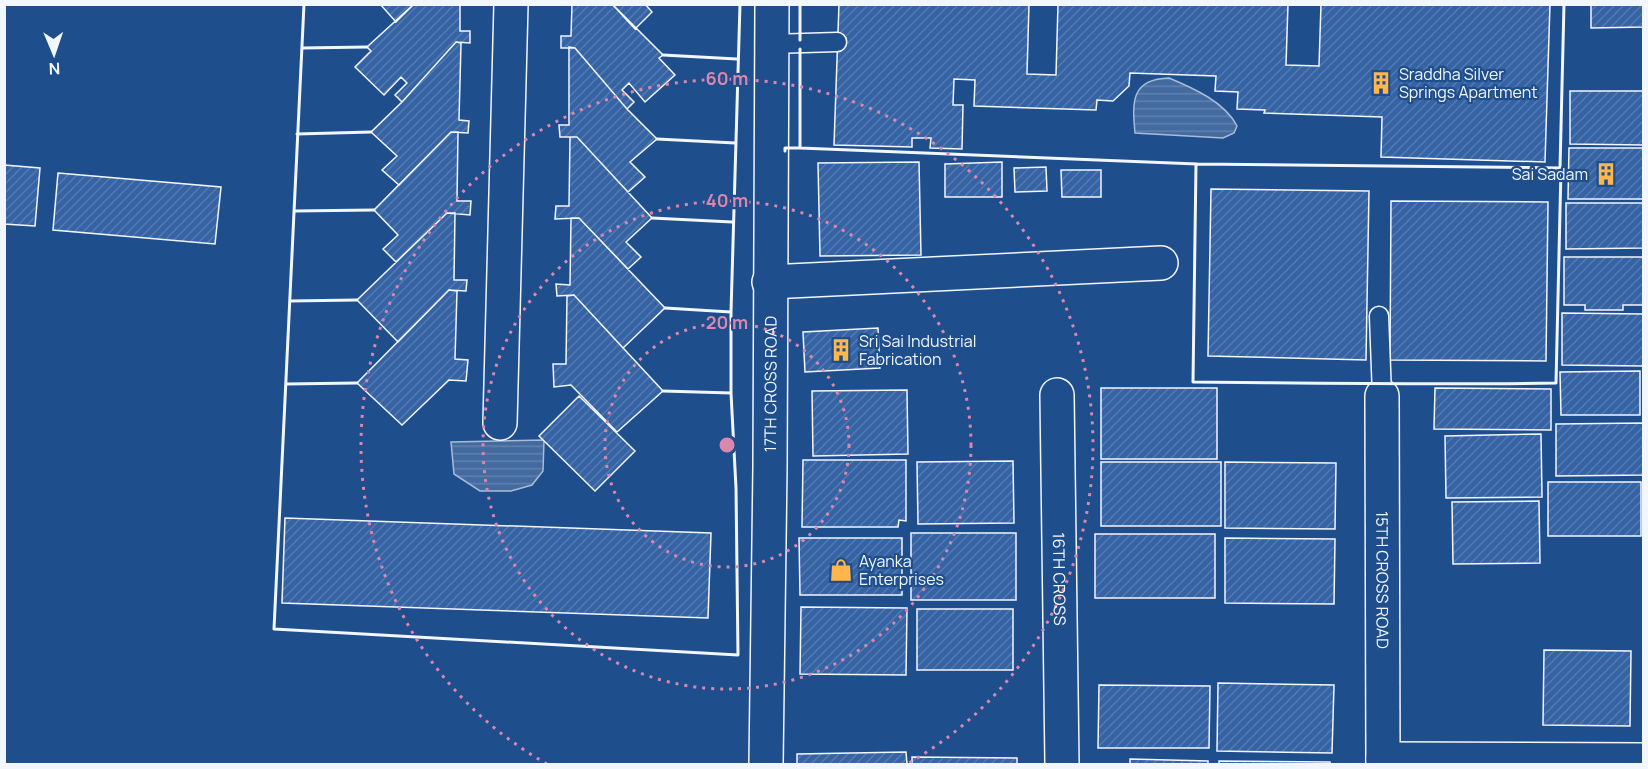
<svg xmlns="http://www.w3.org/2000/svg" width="1648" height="769" viewBox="0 0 1648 769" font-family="Manrope,sans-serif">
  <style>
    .water { fill: url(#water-rules); stroke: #a8bbd7; stroke-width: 1.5 }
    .building { fill: url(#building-hatch); stroke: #f2f6ff; stroke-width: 1.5 }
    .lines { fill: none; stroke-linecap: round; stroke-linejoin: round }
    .lane-casing { stroke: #f2f6ff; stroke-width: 21 }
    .street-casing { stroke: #f2f6ff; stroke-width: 36 }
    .secondary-casing { stroke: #f2f6ff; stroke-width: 36 }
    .lane { stroke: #1f4e8c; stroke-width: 18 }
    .street { stroke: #1f4e8c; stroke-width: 33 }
    .secondary { stroke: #1f4e8c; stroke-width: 33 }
    .wall { stroke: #f2f6ff; stroke-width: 3 }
    .ring { fill: none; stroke: #da87ad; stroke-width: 3; stroke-dasharray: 3 6 }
    .labels { text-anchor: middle; stroke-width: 4.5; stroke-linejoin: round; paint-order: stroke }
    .poi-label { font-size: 16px; fill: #f2f6ff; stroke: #1f4e8c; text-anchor: start }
    .street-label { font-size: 16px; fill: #f2f6ff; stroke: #1f4e8c }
    .centre { fill: #da87ad; stroke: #1f4e8c; stroke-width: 3 }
    .ring-label { font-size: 18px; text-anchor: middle; font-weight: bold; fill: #da87ad; stroke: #1f4e8c; stroke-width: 4.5; stroke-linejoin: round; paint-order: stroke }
  </style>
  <defs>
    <pattern id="water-rules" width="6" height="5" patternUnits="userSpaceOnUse" patternTransform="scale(1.5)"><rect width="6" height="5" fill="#446ba0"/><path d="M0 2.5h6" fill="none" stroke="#5f81ae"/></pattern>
    <pattern id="building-hatch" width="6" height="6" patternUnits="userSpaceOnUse" patternTransform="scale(1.5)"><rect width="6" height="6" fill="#3563a3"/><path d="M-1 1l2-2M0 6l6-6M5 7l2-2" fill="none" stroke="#537ab1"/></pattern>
  </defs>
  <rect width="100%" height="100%" fill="#1f4e8c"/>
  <path class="water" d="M 1169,78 C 1193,88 1225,102 1237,126 L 1234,133 L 1223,138 L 1135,133 C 1132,102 1131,79 1169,78 Z
    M 544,440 L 543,471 L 532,485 L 511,491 L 480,491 L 454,474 L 451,442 Z"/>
  <path class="building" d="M 380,4 L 414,4 L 396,22 Z
    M 414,4 L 460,4 L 460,31 L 470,31 L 470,43 L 456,42 L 402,102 L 395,95 L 407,83 L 401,77 L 384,95 L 355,67 L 371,51 L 367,47 Z
    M 572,4 L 612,4 L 663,55 L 659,58 L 675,75 L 645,102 L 629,83 L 622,90 L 634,102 L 627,109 L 575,48 L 561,48 L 561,36 L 571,36 Z
    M 612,4 L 645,4 L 652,12 L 635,29 Z
    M 839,4 L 1029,4 L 1027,74 L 1056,75 L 1058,4 L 1288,4 L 1286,65 L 1319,66 L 1321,4 L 1550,4 L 1545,162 L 1381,157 L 1382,117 L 1264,113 L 1265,110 L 1237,109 L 1238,92 L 1215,91 L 1216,76 L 1130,73 L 1129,86 L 1113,101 L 1097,100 L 1096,110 L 974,106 L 975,80 L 954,79 L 953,105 L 963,105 L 962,149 L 930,148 L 931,138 L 912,138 L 912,147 L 834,145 Z
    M 1591,4 L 1644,4 L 1644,27 L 1591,28 Z
    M 456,42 L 461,43 L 459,120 L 469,121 L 468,133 L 451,132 L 399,185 L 382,170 L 397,156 L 371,132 L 402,102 Z
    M 569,47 L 575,48 L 627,109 L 657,139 L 630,162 L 645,177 L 628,192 L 577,137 L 560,137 L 559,125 L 569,125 Z
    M 1570,91 L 1644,91 L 1644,145 L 1570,144 Z
    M 451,132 L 458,132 L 457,201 L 471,201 L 470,215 L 447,213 L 396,262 L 383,249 L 398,235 L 374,210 Z
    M 570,137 L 577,137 L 652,218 L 626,242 L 641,257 L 628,269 L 579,218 L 555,219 L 556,206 L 569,206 Z
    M 1569,148 L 1644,148 L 1644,199 L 1568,199 Z
    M 919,162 L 921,255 L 820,256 L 818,163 Z
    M 1002,162 L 1002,197 L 945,197 L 945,164 Z
    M 4,165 L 40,168 L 35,226 L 4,224 Z
    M 1046,167 L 1047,191 L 1015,192 L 1014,168 Z
    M 1061,170 L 1101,170 L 1101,197 L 1062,197 Z
    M 58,173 L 221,187 L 215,244 L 53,230 Z
    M 1211,189 L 1369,191 L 1366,360 L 1208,356 Z
    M 1391,201 L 1548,202 L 1546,361 L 1390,360 Z
    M 1566,203 L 1644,203 L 1644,248 L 1566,249 Z
    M 447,213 L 455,213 L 454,280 L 467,280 L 466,291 L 449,290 L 398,342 L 357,300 Z
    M 571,218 L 579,218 L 665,308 L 623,348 L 574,295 L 557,296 L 556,284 L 570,285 Z
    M 1564,257 L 1644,257 L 1643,305 L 1623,305 L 1623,310 L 1585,310 L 1585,305 L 1564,305 Z
    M 449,290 L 457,291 L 455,359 L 468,360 L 466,381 L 449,380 L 402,425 L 357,383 Z
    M 574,295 L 663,391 L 617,432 L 571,385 L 554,387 L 553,364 L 566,364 L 567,296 Z
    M 1562,313 L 1644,314 L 1643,366 L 1562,365 Z
    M 878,328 L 880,368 L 805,372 L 803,332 Z
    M 1640,371 L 1640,415 L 1561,415 L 1560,372 Z
    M 1101,388 L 1217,388 L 1217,459 L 1101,459 Z
    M 1435,388 L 1551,389 L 1551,430 L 1434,429 Z
    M 907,390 L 908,454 L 813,456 L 812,391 Z
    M 579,396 L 635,451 L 595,491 L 539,436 Z
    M 1644,423 L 1644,475 L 1556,476 L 1556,424 Z
    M 1541,434 L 1542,497 L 1446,498 L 1445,436 Z
    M 803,460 L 906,460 L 906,521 L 899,520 L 898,527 L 802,527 Z
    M 1013,461 L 1014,523 L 918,524 L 917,462 Z
    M 1101,462 L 1221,462 L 1221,526 L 1101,526 Z
    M 1225,462 L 1336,463 L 1335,529 L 1225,528 Z
    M 1548,482 L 1641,482 L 1641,536 L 1548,536 Z
    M 1539,501 L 1540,563 L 1453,564 L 1452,502 Z
    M 285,518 L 711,533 L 708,618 L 282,603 Z
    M 911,533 L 1016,533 L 1016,600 L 911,600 Z
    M 1095,534 L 1215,534 L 1215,598 L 1095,598 Z
    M 799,538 L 902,538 L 902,595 L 800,595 Z
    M 1225,538 L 1335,539 L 1334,604 L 1225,603 Z
    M 801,607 L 907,608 L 906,675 L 800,674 Z
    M 917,609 L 1013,609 L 1013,670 L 917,670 Z
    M 1544,650 L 1631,651 L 1630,726 L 1543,725 Z
    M 1218,683 L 1334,685 L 1332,753 L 1217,751 Z
    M 1099,685 L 1210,686 L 1209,748 L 1098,748 Z
    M 906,752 L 907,764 L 797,764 L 797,754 Z
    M 912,757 L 1017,758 L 1017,764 L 912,764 Z
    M 1130,759 L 1208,761 L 1208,764 L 1130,764 Z
    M 1219,761 L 1330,762 L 1330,764 L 1219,764 Z"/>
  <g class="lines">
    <g class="lane-casing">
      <path id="lane" d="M 772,44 L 837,42
        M 1379,316 L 1382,396"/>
    </g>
    <g class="street-casing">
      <g id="street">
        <path d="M 769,282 L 1161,263"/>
        <path id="s1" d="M 1057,395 L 1062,764"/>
        <path id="s2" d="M 1382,396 L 1383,764"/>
        <path d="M 500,423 L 511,4"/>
        <path d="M 1383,759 L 1644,760"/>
      </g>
    </g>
    <g class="secondary-casing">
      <g id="secondary">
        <path id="s3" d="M 766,764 L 770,467 L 772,4"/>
      </g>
    </g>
    <use href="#lane" class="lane"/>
    <use href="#street" class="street"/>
    <use href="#secondary" class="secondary"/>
    <path class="wall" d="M 304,4 L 274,629 L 738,655 L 736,488 L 731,393 L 731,312 L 740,4
      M 800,4 L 800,40
      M 302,48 L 367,47
      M 800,49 L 800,148 L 1197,164
      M 663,55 L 737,59
      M 297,134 L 371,132
      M 657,139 L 735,143
      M 785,151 L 785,148 L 800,148
      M 1196,164 L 1561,168 L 1556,383 C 1435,385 1314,383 1193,382 Z
      M 1560,168 L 1564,4
      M 294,211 L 374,210
      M 652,218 L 732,222
      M 290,301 L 357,300
      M 665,308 L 731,312
      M 286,384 L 357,383
      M 663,391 L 731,393"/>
  </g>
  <g class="ring">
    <circle cx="727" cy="445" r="122"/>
    <circle cx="727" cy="445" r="244"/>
    <path d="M547 764A366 366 0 1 1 907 764"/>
  </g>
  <defs>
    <g id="building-bare" transform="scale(1.8)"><path d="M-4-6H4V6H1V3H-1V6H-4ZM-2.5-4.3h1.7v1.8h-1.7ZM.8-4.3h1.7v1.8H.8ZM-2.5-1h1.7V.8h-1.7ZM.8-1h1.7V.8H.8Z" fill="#ffb74d" stroke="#1f4e8c" stroke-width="2.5" paint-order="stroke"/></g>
    <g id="shop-bare" transform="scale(1.8)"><path d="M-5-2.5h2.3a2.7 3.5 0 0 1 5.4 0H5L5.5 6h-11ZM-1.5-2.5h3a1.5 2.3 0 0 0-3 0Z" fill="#ffb74d" stroke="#1f4e8c" stroke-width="2.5" paint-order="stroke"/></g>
  </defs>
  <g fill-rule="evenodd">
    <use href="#building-bare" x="1381" y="83"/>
    <use href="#building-bare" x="1606" y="174"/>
    <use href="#building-bare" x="841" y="350"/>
    <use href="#shop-bare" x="841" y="570"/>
  </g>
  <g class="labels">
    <g class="poi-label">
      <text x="1399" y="80">Sraddha Silver<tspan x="1399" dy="18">Springs Apartment</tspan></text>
      <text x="1588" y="180" text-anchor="end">Sai Sadam</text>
      <text x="859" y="347">Sri Sai Industrial<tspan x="859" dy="18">Fabrication</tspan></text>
      <text x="859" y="567">Ayanka<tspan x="859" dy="18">Enterprises</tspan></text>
    </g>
    <g class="street-label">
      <text dy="6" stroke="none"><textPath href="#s3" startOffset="380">17TH CROSS ROAD</textPath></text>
      <text dy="6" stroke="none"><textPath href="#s1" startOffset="184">16TH CROSS</textPath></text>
      <text dy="6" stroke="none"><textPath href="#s2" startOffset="184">15TH CROSS ROAD</textPath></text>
    </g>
  </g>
  <circle cx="727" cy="445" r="9" class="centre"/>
  <g class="ring-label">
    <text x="727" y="85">60 m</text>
    <text x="727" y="207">40 m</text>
    <text x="727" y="329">20 m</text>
  </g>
  <rect width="1648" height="769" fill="none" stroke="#f2f6ff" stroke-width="12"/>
  <g transform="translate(54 54) rotate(178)" stroke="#1f4e8c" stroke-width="4.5" paint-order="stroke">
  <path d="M0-4.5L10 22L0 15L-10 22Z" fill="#f2f6ff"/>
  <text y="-9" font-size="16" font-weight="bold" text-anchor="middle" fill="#f2f6ff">N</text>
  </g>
</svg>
